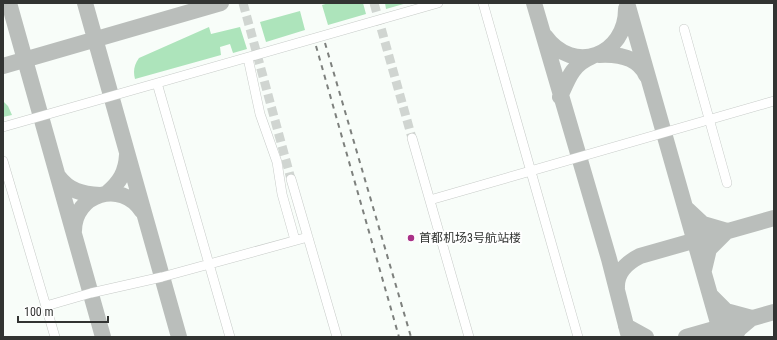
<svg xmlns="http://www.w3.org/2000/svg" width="777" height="340" viewBox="0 0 777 340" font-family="'Roboto Condensed','Noto Sans SC',sans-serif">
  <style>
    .green { fill: #ade4bb }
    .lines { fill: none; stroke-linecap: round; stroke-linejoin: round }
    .taxiway { stroke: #babebb; stroke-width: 16 }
    .minor-tunnel { stroke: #d0d5d1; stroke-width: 9; stroke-dasharray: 9 4.5; stroke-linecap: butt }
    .minor-casing { stroke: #c7cbc8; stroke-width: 10 }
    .minor { stroke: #fff; stroke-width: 9 }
    .rail { stroke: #7d807d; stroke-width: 2; stroke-dasharray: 5 5; stroke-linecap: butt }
    .poi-dot { fill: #a93187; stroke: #fff; stroke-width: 1.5 }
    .labels { text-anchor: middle; stroke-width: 4; stroke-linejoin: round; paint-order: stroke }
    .poi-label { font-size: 12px; fill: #323432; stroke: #fff; text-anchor: start }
  </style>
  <rect width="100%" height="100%" fill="#f8fdf9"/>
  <path class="green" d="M 329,3 L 363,3 L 366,14 L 328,25 L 322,5 Z
    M 385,3 L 407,3 L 386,9 Z
    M 300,11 L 305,30 L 266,42 L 260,22 Z
    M 209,27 L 211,34 L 240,27 L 247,49 L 233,53 L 230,44 L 220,47 L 221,55 L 135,79 C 133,71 134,65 139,58 Z
    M 3,101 L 8,106 L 12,115 L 3,117 Z"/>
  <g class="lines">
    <path class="taxiway" d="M 9,3 L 103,337
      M 85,3 L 179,337
      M 534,3 L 609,259 L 629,337
      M 627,3 L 722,337
      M 545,36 C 574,76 626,55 626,9
      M 599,55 C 617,54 638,57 646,75
      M 3,66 L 221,3
      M 560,97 C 568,79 572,65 591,57
      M 58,176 C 69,191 82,194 100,195
      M 107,193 C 120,182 126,172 127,155
      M 687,209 L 703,224 L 727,231 L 709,249 L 704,270
      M 74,231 C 74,194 121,179 142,211
      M 617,288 C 616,272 628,262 640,256 L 774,218
      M 711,296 L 726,311 L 752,318 L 739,329 L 734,337
      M 626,326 L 646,337
      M 686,337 L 774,312"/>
    <path class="minor-tunnel" d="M 243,3 L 291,179
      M 374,3 L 412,138"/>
    <g class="minor-casing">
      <path id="minor" d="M 483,3 L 578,337
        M 684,29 L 727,183
        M 248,58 L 260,114 L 277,162 L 282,194 L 295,240
        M 157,83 L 230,337
        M 3,127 L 438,3
        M 412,138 L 469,337
        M 3,161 L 55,337
        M 291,179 L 337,337
        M 430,200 L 774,101
        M 46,306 L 91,293 L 162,277 L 308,237"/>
    </g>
    <use href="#minor" class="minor"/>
    <path class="rail" d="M 325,43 L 411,337
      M 316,46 L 399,337"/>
  </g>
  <circle class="poi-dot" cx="411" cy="238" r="4"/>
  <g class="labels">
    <g class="poi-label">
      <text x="419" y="242">首都机场3号航站楼</text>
    </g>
  </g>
  <rect width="777" height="340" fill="none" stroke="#323432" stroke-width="8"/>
  <path d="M18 316v6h90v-6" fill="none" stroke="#323432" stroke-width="2"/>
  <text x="24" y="316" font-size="12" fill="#323432" stroke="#ffffff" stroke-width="3" paint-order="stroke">100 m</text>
</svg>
